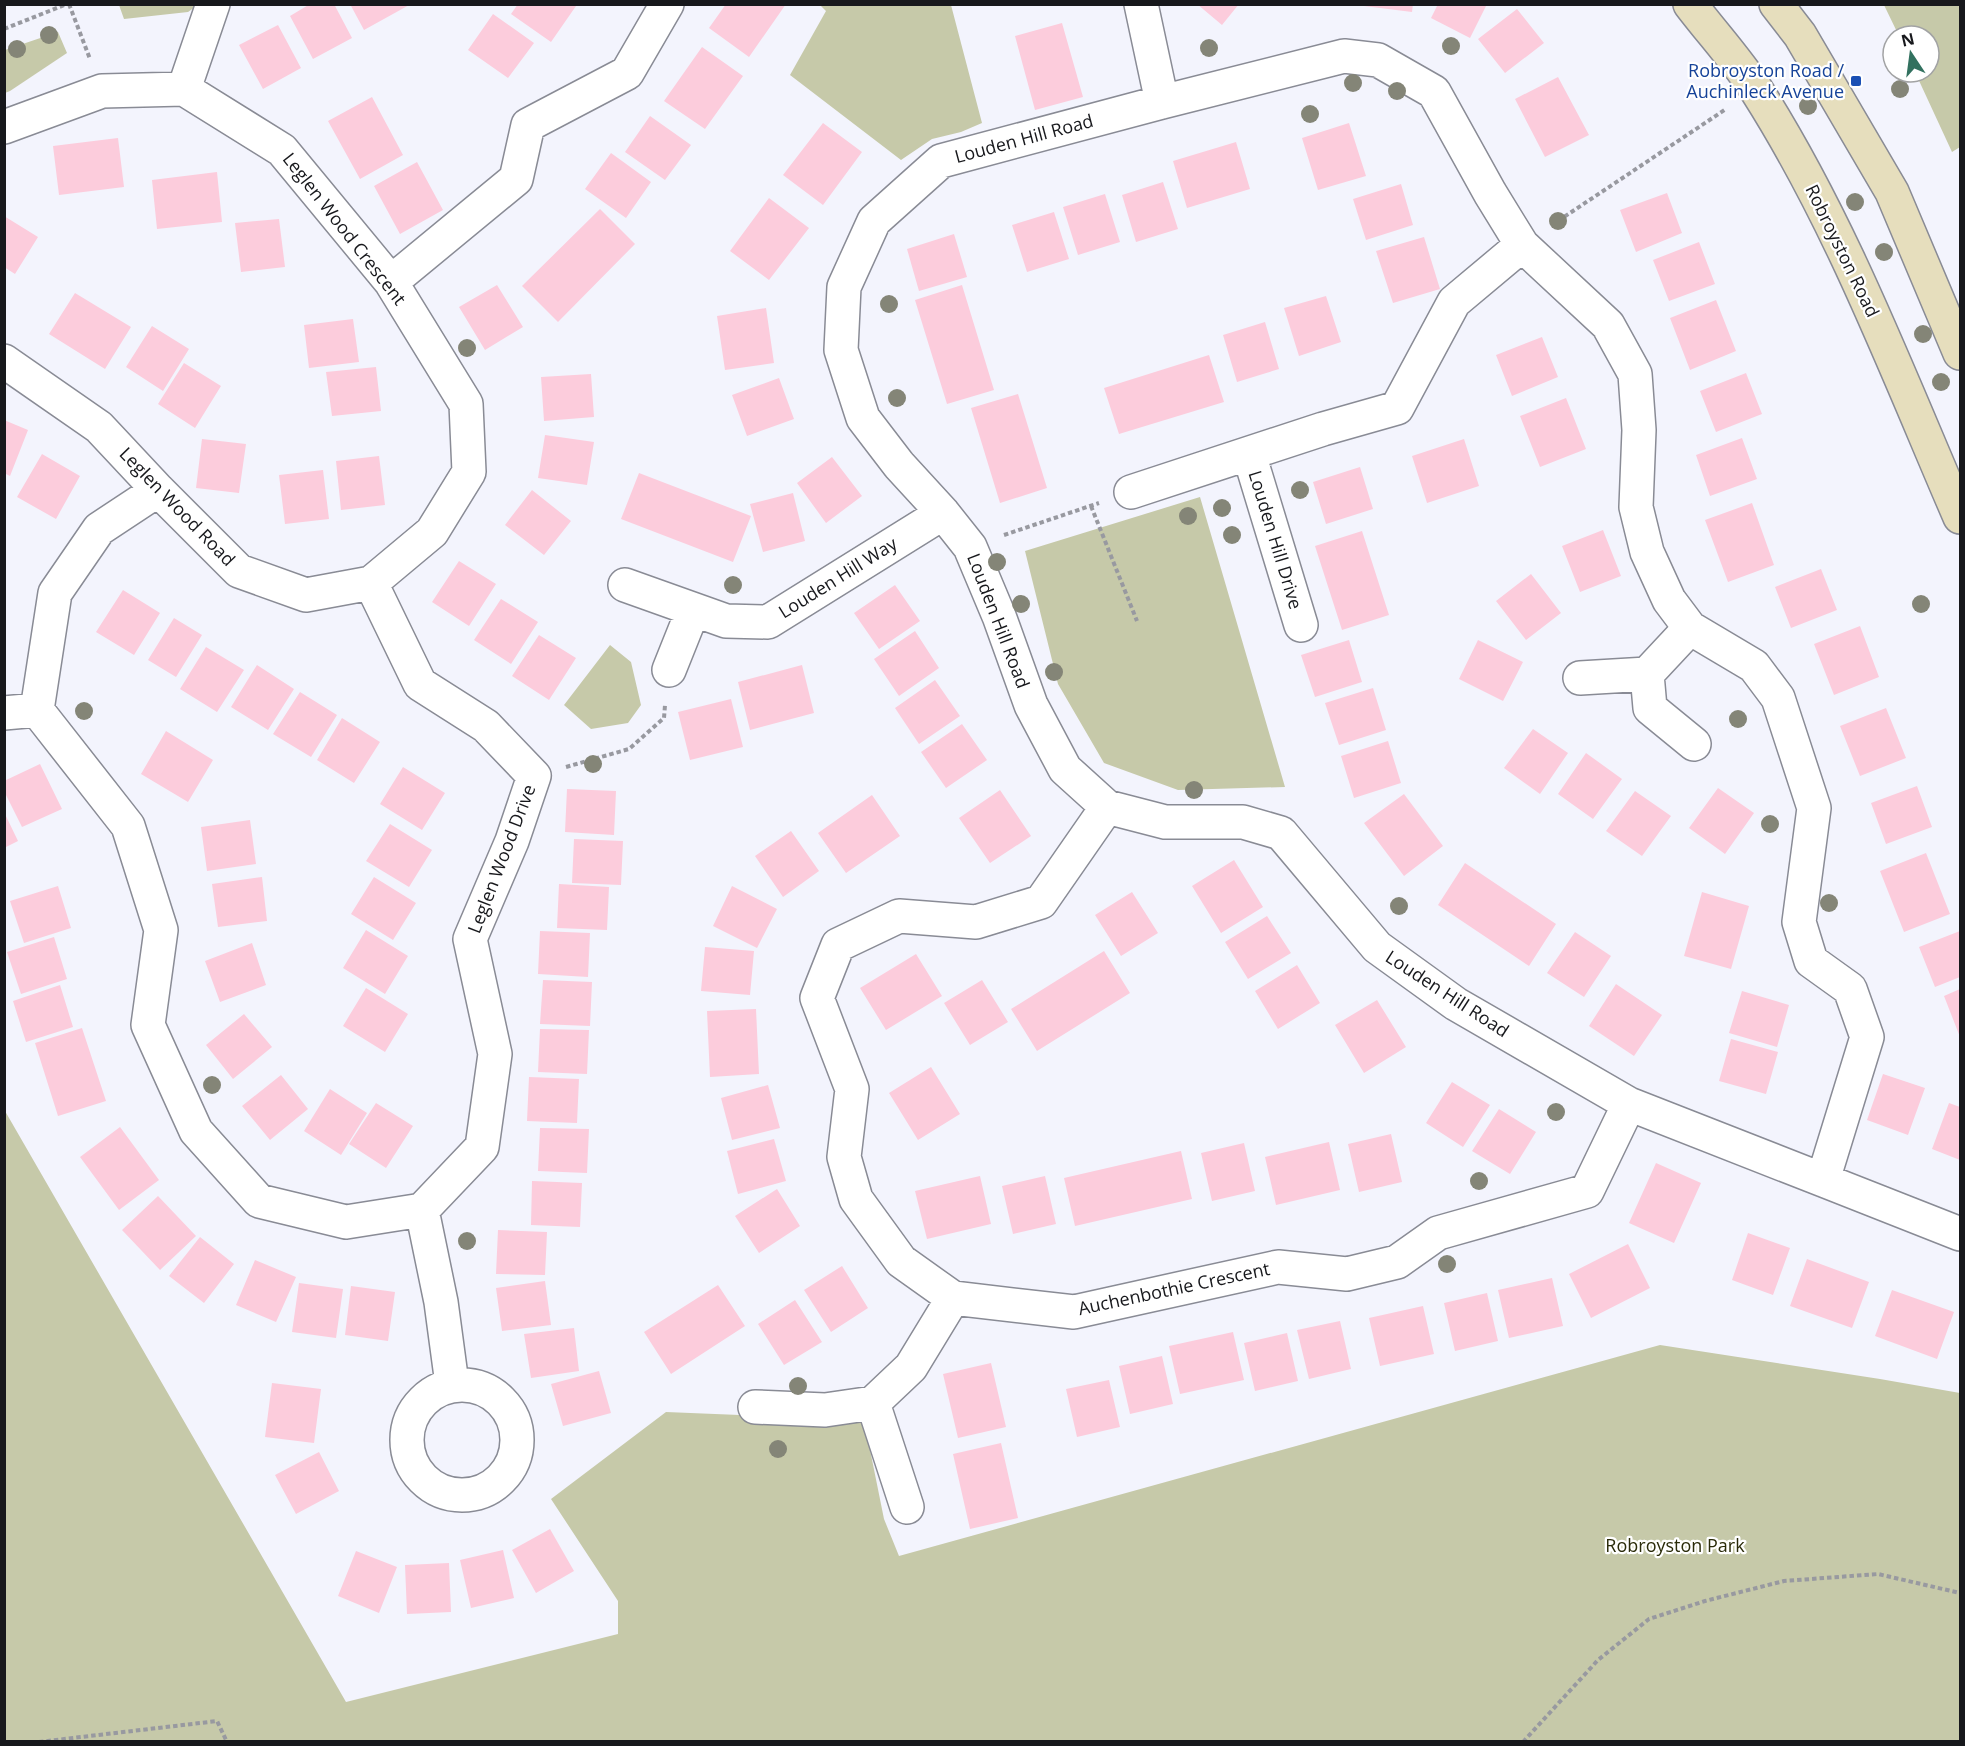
<svg xmlns="http://www.w3.org/2000/svg" width="1965" height="1746" viewBox="0 0 1965 1746" font-family="'Open Sans',sans-serif">
  <style>
    .green { fill: #c6c9a9 }
    .building { fill: #fcccdc }
    .lines { fill: none; stroke-linecap: round; stroke-linejoin: round }
    .minor-casing { stroke: #898b95; stroke-width: 36 }
    .secondary-casing { stroke: #898b95; stroke-width: 36 }
    .path { stroke: #9899a0; stroke-width: 4; stroke-dasharray: 4.5 3; stroke-linecap: butt }
    .minor { stroke: #fff; stroke-width: 33 }
    .secondary { stroke: #e6debd; stroke-width: 33 }
    .tree { fill: #848577 }
    .transit-dot { fill: #1a4fb4; stroke: #fff; stroke-width: 2 }
    .labels { text-anchor: middle; stroke-width: 4.5; stroke-linejoin: round; paint-order: stroke }
    .transit-label { font-size: 18px; fill: #164399; stroke: #fff; text-anchor: end }
    .street-label { font-size: 18px; fill: #17181c; stroke: #fff }
    .park-label { font-size: 18px; fill: #2a2b09; stroke: #fff }
  </style>
  <rect width="100%" height="100%" fill="#f3f4fd"/>
  <path class="green" d="M 119,5 L 198,5 L 188,12 L 124,19 Z
    M 820,5 L 951,5 L 982,123 L 961,132 L 932,139 L 901,160 L 790,75 L 826,11 Z
    M 1884,5 L 1960,5 L 1960,147 L 1952,152 L 1915,72 L 1929,72 L 1929,36 L 1899,36 Z
    M 58,32 L 67,53 L 10,91 L 5,93 L 5,50 Z
    M 1200,497 L 1285,787 L 1178,790 L 1104,763 L 1058,684 L 1025,551 Z
    M 610,645 L 631,662 L 641,705 L 628,723 L 591,729 L 564,705 Z
    M 5,1111 L 346,1702 L 618,1634 L 618,1601 L 551,1499 L 666,1412 L 864,1420 L 884,1519 L 899,1556 L 1660,1345 L 1880,1379 L 1960,1393 L 1960,1741 L 5,1741 Z"/>
  <path class="building" d="M 310,4 L 334,4 L 352,38 L 313,59 L 290,16 Z
    M 350,4 L 411,4 L 364,30 Z
    M 518,4 L 574,4 L 576,6 L 551,42 L 511,14 Z
    M 726,4 L 786,4 L 749,57 L 709,28 Z
    M 1197,4 L 1239,4 L 1222,25 Z
    M 1364,4 L 1413,4 L 1412,12 L 1364,6 Z
    M 1438,4 L 1487,4 L 1470,38 L 1431,18 Z
    M 1517,9 L 1544,43 L 1505,73 L 1478,39 Z
    M 493,14 L 534,43 L 508,78 L 468,50 Z
    M 1062,23 L 1083,97 L 1035,110 L 1015,36 Z
    M 278,25 L 301,68 L 263,89 L 239,45 Z
    M 702,47 L 743,76 L 705,129 L 664,101 Z
    M 1558,77 L 1589,135 L 1545,157 L 1515,99 Z
    M 372,97 L 403,155 L 360,179 L 328,121 Z
    M 650,116 L 691,145 L 665,180 L 625,152 Z
    M 823,123 L 862,152 L 823,205 L 783,175 Z
    M 1349,123 L 1366,176 L 1318,190 L 1302,138 Z
    M 118,138 L 124,187 L 59,195 L 53,146 Z
    M 1236,142 L 1250,189 L 1187,208 L 1173,161 Z
    M 611,153 L 651,182 L 626,218 L 585,189 Z
    M 417,162 L 443,210 L 400,234 L 374,186 Z
    M 217,172 L 222,222 L 157,229 L 152,180 Z
    M 1163,182 L 1178,229 L 1136,242 L 1122,195 Z
    M 1401,184 L 1413,225 L 1366,240 L 1353,199 Z
    M 1667,193 L 1682,233 L 1636,252 L 1620,210 Z
    M 1105,194 L 1120,242 L 1078,255 L 1063,207 Z
    M 769,198 L 809,228 L 769,280 L 730,251 Z
    M 600,209 L 635,244 L 558,322 L 522,286 Z
    M 1054,212 L 1069,259 L 1027,272 L 1012,225 Z
    M 4,216 L 38,237 L 15,274 L 4,267 Z
    M 279,219 L 285,267 L 241,272 L 235,223 Z
    M 954,234 L 967,277 L 919,291 L 907,249 Z
    M 1424,237 L 1440,289 L 1393,303 L 1376,251 Z
    M 1699,242 L 1715,284 L 1669,301 L 1653,260 Z
    M 497,285 L 523,327 L 485,350 L 459,307 Z
    M 962,285 L 994,390 L 947,404 L 915,300 Z
    M 75,293 L 131,327 L 105,369 L 49,334 Z
    M 1326,296 L 1341,342 L 1299,356 L 1284,308 Z
    M 1716,300 L 1736,351 L 1690,370 L 1670,318 Z
    M 766,308 L 774,363 L 725,370 L 717,316 Z
    M 353,319 L 359,362 L 309,368 L 304,325 Z
    M 1265,322 L 1279,369 L 1237,382 L 1223,335 Z
    M 152,326 L 189,349 L 163,391 L 126,367 Z
    M 1542,337 L 1558,377 L 1512,396 L 1496,355 Z
    M 1209,355 L 1224,402 L 1119,434 L 1104,388 Z
    M 184,363 L 221,386 L 195,428 L 158,404 Z
    M 376,367 L 381,411 L 332,416 L 326,372 Z
    M 1746,373 L 1762,414 L 1716,432 L 1700,391 Z
    M 591,374 L 594,417 L 544,421 L 541,377 Z
    M 779,378 L 794,419 L 747,436 L 732,395 Z
    M 1018,394 L 1047,488 L 1000,503 L 971,408 Z
    M 1566,398 L 1586,449 L 1540,467 L 1520,416 Z
    M 4,420 L 28,430 L 10,476 L 4,473 Z
    M 545,435 L 594,442 L 587,485 L 538,478 Z
    M 1742,438 L 1757,479 L 1710,496 L 1696,455 Z
    M 202,439 L 246,444 L 239,493 L 196,488 Z
    M 1464,439 L 1479,486 L 1427,503 L 1412,456 Z
    M 42,454 L 80,476 L 56,519 L 17,497 Z
    M 379,456 L 385,505 L 341,510 L 336,461 Z
    M 832,457 L 862,496 L 826,523 L 797,483 Z
    M 1360,467 L 1373,509 L 1326,524 L 1313,482 Z
    M 323,470 L 329,519 L 285,524 L 279,475 Z
    M 639,473 L 751,516 L 733,562 L 621,519 Z
    M 532,490 L 571,521 L 544,555 L 505,525 Z
    M 793,493 L 805,541 L 763,552 L 750,504 Z
    M 1752,503 L 1774,565 L 1728,582 L 1705,520 Z
    M 1603,530 L 1621,576 L 1580,592 L 1562,546 Z
    M 1362,531 L 1389,615 L 1342,630 L 1315,546 Z
    M 459,561 L 496,584 L 469,626 L 432,602 Z
    M 1821,569 L 1837,610 L 1791,628 L 1775,587 Z
    M 1531,574 L 1561,613 L 1526,640 L 1496,601 Z
    M 895,585 L 920,621 L 879,649 L 854,613 Z
    M 123,590 L 160,613 L 134,655 L 96,632 Z
    M 501,599 L 538,622 L 511,664 L 474,640 Z
    M 174,618 L 202,635 L 176,677 L 148,660 Z
    M 1860,626 L 1879,677 L 1834,695 L 1814,644 Z
    M 915,631 L 939,668 L 899,696 L 874,659 Z
    M 539,635 L 576,658 L 549,700 L 512,676 Z
    M 1349,640 L 1362,682 L 1315,697 L 1301,655 Z
    M 1478,640 L 1523,662 L 1503,701 L 1459,679 Z
    M 206,647 L 244,670 L 217,712 L 180,689 Z
    M 257,665 L 294,689 L 268,730 L 231,707 Z
    M 802,665 L 814,713 L 750,730 L 738,682 Z
    M 935,680 L 960,716 L 919,744 L 895,708 Z
    M 1373,688 L 1386,730 L 1339,745 L 1325,703 Z
    M 300,692 L 337,715 L 311,757 L 273,734 Z
    M 731,699 L 743,747 L 690,760 L 678,712 Z
    M 1886,708 L 1906,758 L 1860,776 L 1840,726 Z
    M 342,718 L 380,742 L 354,783 L 317,760 Z
    M 962,724 L 987,760 L 946,788 L 921,752 Z
    M 1533,729 L 1568,753 L 1540,794 L 1504,768 Z
    M 166,731 L 213,760 L 188,802 L 141,774 Z
    M 1388,741 L 1401,783 L 1354,798 L 1341,756 Z
    M 1586,753 L 1622,779 L 1593,819 L 1558,794 Z
    M 40,764 L 62,809 L 22,827 L 4,791 L 4,781 Z
    M 403,767 L 445,793 L 422,830 L 380,804 Z
    M 1917,786 L 1932,827 L 1886,844 L 1871,803 Z
    M 1718,788 L 1754,813 L 1725,854 L 1689,828 Z
    M 567,789 L 616,791 L 614,835 L 565,832 Z
    M 1000,790 L 1031,836 L 990,863 L 959,818 Z
    M 1635,791 L 1671,816 L 1642,856 L 1606,831 Z
    M 1404,794 L 1443,846 L 1404,876 L 1364,823 Z
    M 872,795 L 900,836 L 846,873 L 818,833 Z
    M 4,812 L 18,841 L 4,848 Z
    M 250,820 L 256,864 L 207,871 L 201,827 Z
    M 390,824 L 432,850 L 409,887 L 366,861 Z
    M 791,831 L 819,871 L 783,897 L 755,856 Z
    M 574,839 L 623,841 L 621,885 L 572,883 Z
    M 1926,853 L 1950,914 L 1904,932 L 1880,871 Z
    M 1234,860 L 1263,907 L 1221,933 L 1192,886 Z
    M 1465,863 L 1556,924 L 1529,966 L 1438,905 Z
    M 262,877 L 267,921 L 218,927 L 212,884 Z
    M 374,877 L 416,903 L 393,940 L 351,914 Z
    M 559,884 L 609,887 L 607,930 L 557,928 Z
    M 58,886 L 71,928 L 24,943 L 10,901 Z
    M 732,886 L 777,909 L 757,948 L 713,926 Z
    M 1132,892 L 1158,933 L 1121,956 L 1095,915 Z
    M 1702,892 L 1749,906 L 1731,969 L 1684,956 Z
    M 1267,916 L 1291,953 L 1248,979 L 1225,942 Z
    M 366,930 L 408,956 L 385,994 L 343,968 Z
    M 540,931 L 590,933 L 588,977 L 538,974 Z
    M 1960,931 L 1960,977 L 1935,987 L 1919,947 Z
    M 1575,932 L 1611,956 L 1584,997 L 1547,973 Z
    M 54,937 L 67,979 L 21,994 L 7,952 Z
    M 252,943 L 266,985 L 220,1002 L 205,961 Z
    M 705,947 L 754,951 L 750,995 L 701,991 Z
    M 1104,951 L 1130,993 L 1037,1051 L 1011,1009 Z
    M 916,954 L 942,996 L 886,1030 L 860,988 Z
    M 1297,965 L 1320,1003 L 1278,1029 L 1255,991 Z
    M 543,980 L 592,982 L 590,1026 L 540,1024 Z
    M 982,980 L 1008,1022 L 970,1045 L 944,1003 Z
    M 1616,984 L 1662,1015 L 1634,1056 L 1589,1026 Z
    M 60,985 L 73,1027 L 26,1042 L 13,1001 Z
    M 366,988 L 408,1014 L 385,1052 L 343,1026 Z
    M 1960,989 L 1960,1037 L 1944,996 Z
    M 1742,991 L 1789,1005 L 1777,1047 L 1729,1033 Z
    M 1377,1000 L 1406,1047 L 1364,1073 L 1335,1025 Z
    M 756,1009 L 759,1074 L 710,1077 L 707,1011 Z
    M 244,1014 L 272,1047 L 233,1079 L 206,1045 Z
    M 82,1028 L 106,1101 L 58,1116 L 35,1043 Z
    M 540,1029 L 589,1030 L 587,1074 L 538,1072 Z
    M 1731,1039 L 1778,1052 L 1766,1094 L 1719,1081 Z
    M 931,1067 L 960,1114 L 918,1140 L 889,1093 Z
    M 1883,1074 L 1925,1088 L 1908,1135 L 1867,1120 Z
    M 281,1075 L 308,1109 L 270,1140 L 242,1106 Z
    M 529,1077 L 579,1079 L 577,1123 L 527,1121 Z
    M 1452,1082 L 1490,1105 L 1463,1147 L 1426,1123 Z
    M 768,1085 L 780,1128 L 732,1140 L 721,1098 Z
    M 330,1089 L 367,1113 L 341,1155 L 304,1131 Z
    M 376,1103 L 413,1126 L 386,1168 L 349,1144 Z
    M 1949,1103 L 1960,1107 L 1960,1160 L 1932,1149 Z
    M 1499,1109 L 1536,1132 L 1510,1174 L 1472,1151 Z
    M 120,1127 L 159,1180 L 119,1210 L 80,1157 Z
    M 540,1128 L 589,1129 L 587,1173 L 538,1171 Z
    M 1391,1134 L 1402,1182 L 1359,1192 L 1348,1144 Z
    M 774,1139 L 786,1181 L 738,1194 L 727,1151 Z
    M 1329,1142 L 1340,1190 L 1276,1205 L 1265,1157 Z
    M 1244,1143 L 1255,1191 L 1212,1201 L 1201,1153 Z
    M 1181,1151 L 1192,1199 L 1075,1226 L 1064,1178 Z
    M 1656,1163 L 1701,1183 L 1674,1243 L 1629,1223 Z
    M 980,1176 L 991,1224 L 927,1239 L 915,1191 Z
    M 1045,1176 L 1056,1224 L 1013,1234 L 1002,1186 Z
    M 532,1181 L 582,1183 L 580,1227 L 531,1225 Z
    M 777,1189 L 800,1226 L 759,1253 L 735,1216 Z
    M 158,1196 L 196,1236 L 160,1270 L 122,1230 Z
    M 498,1230 L 547,1232 L 545,1275 L 496,1274 Z
    M 1748,1233 L 1790,1248 L 1773,1295 L 1732,1280 Z
    M 200,1237 L 234,1264 L 204,1303 L 169,1276 Z
    M 1628,1244 L 1650,1288 L 1591,1318 L 1569,1274 Z
    M 1807,1259 L 1869,1282 L 1852,1328 L 1790,1306 Z
    M 255,1260 L 296,1277 L 276,1322 L 236,1305 Z
    M 842,1266 L 868,1308 L 831,1332 L 804,1290 Z
    M 1552,1278 L 1563,1326 L 1509,1338 L 1498,1290 Z
    M 545,1281 L 551,1325 L 502,1331 L 496,1288 Z
    M 299,1283 L 343,1289 L 336,1338 L 292,1332 Z
    M 718,1285 L 745,1326 L 671,1374 L 644,1332 Z
    M 351,1286 L 395,1292 L 388,1341 L 345,1335 Z
    M 1892,1290 L 1954,1312 L 1937,1359 L 1875,1336 Z
    M 1487,1293 L 1498,1341 L 1455,1351 L 1444,1303 Z
    M 795,1300 L 822,1342 L 784,1365 L 758,1324 Z
    M 1423,1306 L 1434,1354 L 1380,1366 L 1369,1318 Z
    M 1340,1321 L 1351,1369 L 1309,1379 L 1297,1330 Z
    M 574,1328 L 579,1371 L 531,1378 L 524,1334 Z
    M 1233,1332 L 1244,1380 L 1180,1394 L 1169,1346 Z
    M 1287,1333 L 1298,1381 L 1255,1391 L 1244,1343 Z
    M 1162,1356 L 1173,1404 L 1130,1414 L 1119,1366 Z
    M 991,1363 L 1006,1427 L 958,1438 L 943,1374 Z
    M 599,1371 L 611,1413 L 563,1426 L 551,1384 Z
    M 1109,1380 L 1120,1427 L 1077,1437 L 1066,1389 Z
    M 272,1383 L 321,1389 L 314,1443 L 265,1437 Z
    M 1001,1443 L 1018,1518 L 970,1529 L 953,1454 Z
    M 319,1452 L 339,1491 L 296,1514 L 275,1475 Z
    M 550,1529 L 574,1571 L 536,1593 L 512,1550 Z
    M 503,1550 L 514,1598 L 471,1608 L 460,1560 Z
    M 356,1551 L 397,1567 L 379,1613 L 338,1596 Z
    M 449,1563 L 451,1612 L 407,1614 L 405,1565 Z"/>
  <g class="lines">
    <g class="minor-casing">
      <path id="minor" d="M 1141,4 L 1162,102
        M 184,89 L 213,4
        M 4,127 L 102,91 L 184,89 L 282,150 L 391,282 L 466,404 L 469,472 L 432,532 L 371,583
        M 391,282 L 516,179 L 528,125 L 627,73 L 667,4
        M 4,361 L 99,427 L 158,490 L 239,571 L 306,595 L 371,583
        M 1249,454 L 1301,625
        M 158,490 L 99,529 L 55,593 L 37,710 L 128,826 L 161,930 L 148,1025 L 196,1131 L 259,1201 L 346,1222 L 422,1210 L 482,1147 L 495,1054 L 470,939 L 512,841 L 534,776 L 486,726 L 420,684 L 371,583
        M 1131,492 L 1323,429 L 1397,408 L 1454,302 L 1522,245
        M 625,585 L 726,621 L 768,622 L 943,513
        M 1690,628 L 1647,674 L 1650,708 L 1694,744
        M 669,670 L 693,610
        M 1580,678 L 1647,674
        M 4,713 L 37,710
        M 1107,807 L 1041,902 L 976,922 L 899,916 L 838,945 L 817,998 L 852,1089 L 844,1157 L 856,1199 L 901,1261 L 953,1298 L 1074,1312 L 1278,1267 L 1347,1274 L 1397,1262 L 1438,1233 L 1587,1191 L 1629,1104
        M 1823,1180 L 1867,1037 L 1850,989 L 1811,961 L 1799,922 L 1814,808 L 1778,698 L 1754,666 L 1690,628 L 1669,600 L 1647,552 L 1636,507 L 1639,430 L 1635,374 L 1608,325 L 1522,245 L 1490,193 L 1434,92 L 1378,60 L 1344,56 L 1162,102 L 941,161 L 874,221 L 844,287 L 841,350 L 863,418 L 899,465 L 943,513 L 970,547 L 999,616 L 1031,705 L 1065,769 L 1107,807 L 1165,822 L 1243,822 L 1281,833 L 1377,947 L 1456,1004 L 1629,1104 L 1823,1180 L 1960,1234
        M 422,1210 L 441,1302 L 452,1384
        M407 1440a55 55 0 1 1 110 0a55 55 0 1 1-110 0Z
        M 873,1403 L 907,1507
        M 755,1407 L 825,1410 L 873,1403 L 911,1367 L 953,1298"/>
    </g>
    <g class="secondary-casing">
      <path id="secondary" d="M 1690,4 C 1712,33 1738,61 1757,91 C 1841,223 1898,374 1960,517
        M 1776,4 L 1800,35 L 1892,192 L 1960,353"/>
    </g>
    <path class="path" d="M 69,4 L 90,59
      M 4,29 L 67,4
      M 1552,225 L 1726,109
      M 1091,506 L 1137,621
      M 1004,535 L 1099,503
      M 566,767 L 629,749 L 664,718 L 665,705
      M 39,1742 L 217,1721 L 227,1742
      M 1523,1742 L 1598,1660 L 1649,1619 L 1705,1601 L 1784,1581 L 1878,1574 L 1960,1593"/>
    <use href="#minor" class="minor"/>
    <use href="#secondary" class="secondary"/>
  </g>
  <g class="tree">
    <circle cx="49" cy="35" r="9"/>
    <circle cx="1451" cy="46" r="9"/>
    <circle cx="1209" cy="48" r="9"/>
    <circle cx="17" cy="49" r="9"/>
    <circle cx="1353" cy="83" r="9"/>
    <circle cx="1900" cy="89" r="9"/>
    <circle cx="1397" cy="91" r="9"/>
    <circle cx="1808" cy="106" r="9"/>
    <circle cx="1310" cy="114" r="9"/>
    <circle cx="1855" cy="202" r="9"/>
    <circle cx="1558" cy="221" r="9"/>
    <circle cx="1884" cy="252" r="9"/>
    <circle cx="889" cy="304" r="9"/>
    <circle cx="1923" cy="334" r="9"/>
    <circle cx="467" cy="348" r="9"/>
    <circle cx="1941" cy="382" r="9"/>
    <circle cx="897" cy="398" r="9"/>
    <circle cx="1300" cy="490" r="9"/>
    <circle cx="1222" cy="508" r="9"/>
    <circle cx="1188" cy="516" r="9"/>
    <circle cx="1232" cy="535" r="9"/>
    <circle cx="997" cy="562" r="9"/>
    <circle cx="733" cy="585" r="9"/>
    <circle cx="1021" cy="604" r="9"/>
    <circle cx="1921" cy="604" r="9"/>
    <circle cx="1054" cy="672" r="9"/>
    <circle cx="84" cy="711" r="9"/>
    <circle cx="1738" cy="719" r="9"/>
    <circle cx="593" cy="764" r="9"/>
    <circle cx="1194" cy="790" r="9"/>
    <circle cx="1770" cy="824" r="9"/>
    <circle cx="1829" cy="903" r="9"/>
    <circle cx="1399" cy="906" r="9"/>
    <circle cx="212" cy="1085" r="9"/>
    <circle cx="1556" cy="1112" r="9"/>
    <circle cx="1479" cy="1181" r="9"/>
    <circle cx="467" cy="1241" r="9"/>
    <circle cx="1447" cy="1264" r="9"/>
    <circle cx="798" cy="1386" r="9"/>
    <circle cx="778" cy="1449" r="9"/>
  </g>
  <rect class="transit-dot" x="1850" y="75" width="12" height="12" rx="3"/>
  <g class="labels">
    <g class="transit-label">
      <text x="1844" y="77">Robroyston Road /<tspan x="1844" dy="21">Auchinleck Avenue</tspan></text>
    </g>
    <g class="street-label">
      <text transform="translate(1024 139) rotate(-15)" y="6">Louden Hill Road</text>
      <text transform="translate(344 229) rotate(52)" y="6">Leglen Wood Crescent</text>
      <text transform="translate(1842 251) rotate(64)" y="6">Robroyston Road</text>
      <text transform="translate(177 507) rotate(46)" y="6">Leglen Wood Road</text>
      <text transform="translate(1275 540) rotate(73)" y="6">Louden Hill Drive</text>
      <text transform="translate(838 578) rotate(-32)" y="6">Louden Hill Way</text>
      <text transform="translate(998 621) rotate(69)" y="6">Louden Hill Road</text>
      <text transform="translate(502 859) rotate(-69)" y="6">Leglen Wood Drive</text>
      <text transform="translate(1447 994) rotate(33)" y="6">Louden Hill Road</text>
      <text transform="translate(1174 1289) rotate(-12)" y="6">Auchenbothie Crescent</text>
    </g>
    <g class="park-label">
      <text x="1675" y="1552">Robroyston Park</text>
    </g>
  </g>
  <rect width="1965" height="1746" fill="none" stroke="#17181c" stroke-width="12"/>
  <g transform="translate(1911 54) rotate(347)"><circle r="28" fill="#ffffff" stroke="#a2a3a4" stroke-width="1.5"/>
  <path d="M0-4.5L10 22L0 15L-10 22Z" fill="#32715f"/>
  <text y="-9" font-size="16" font-weight="bold" text-anchor="middle" fill="#17181c">N</text>
  </g>
</svg>
